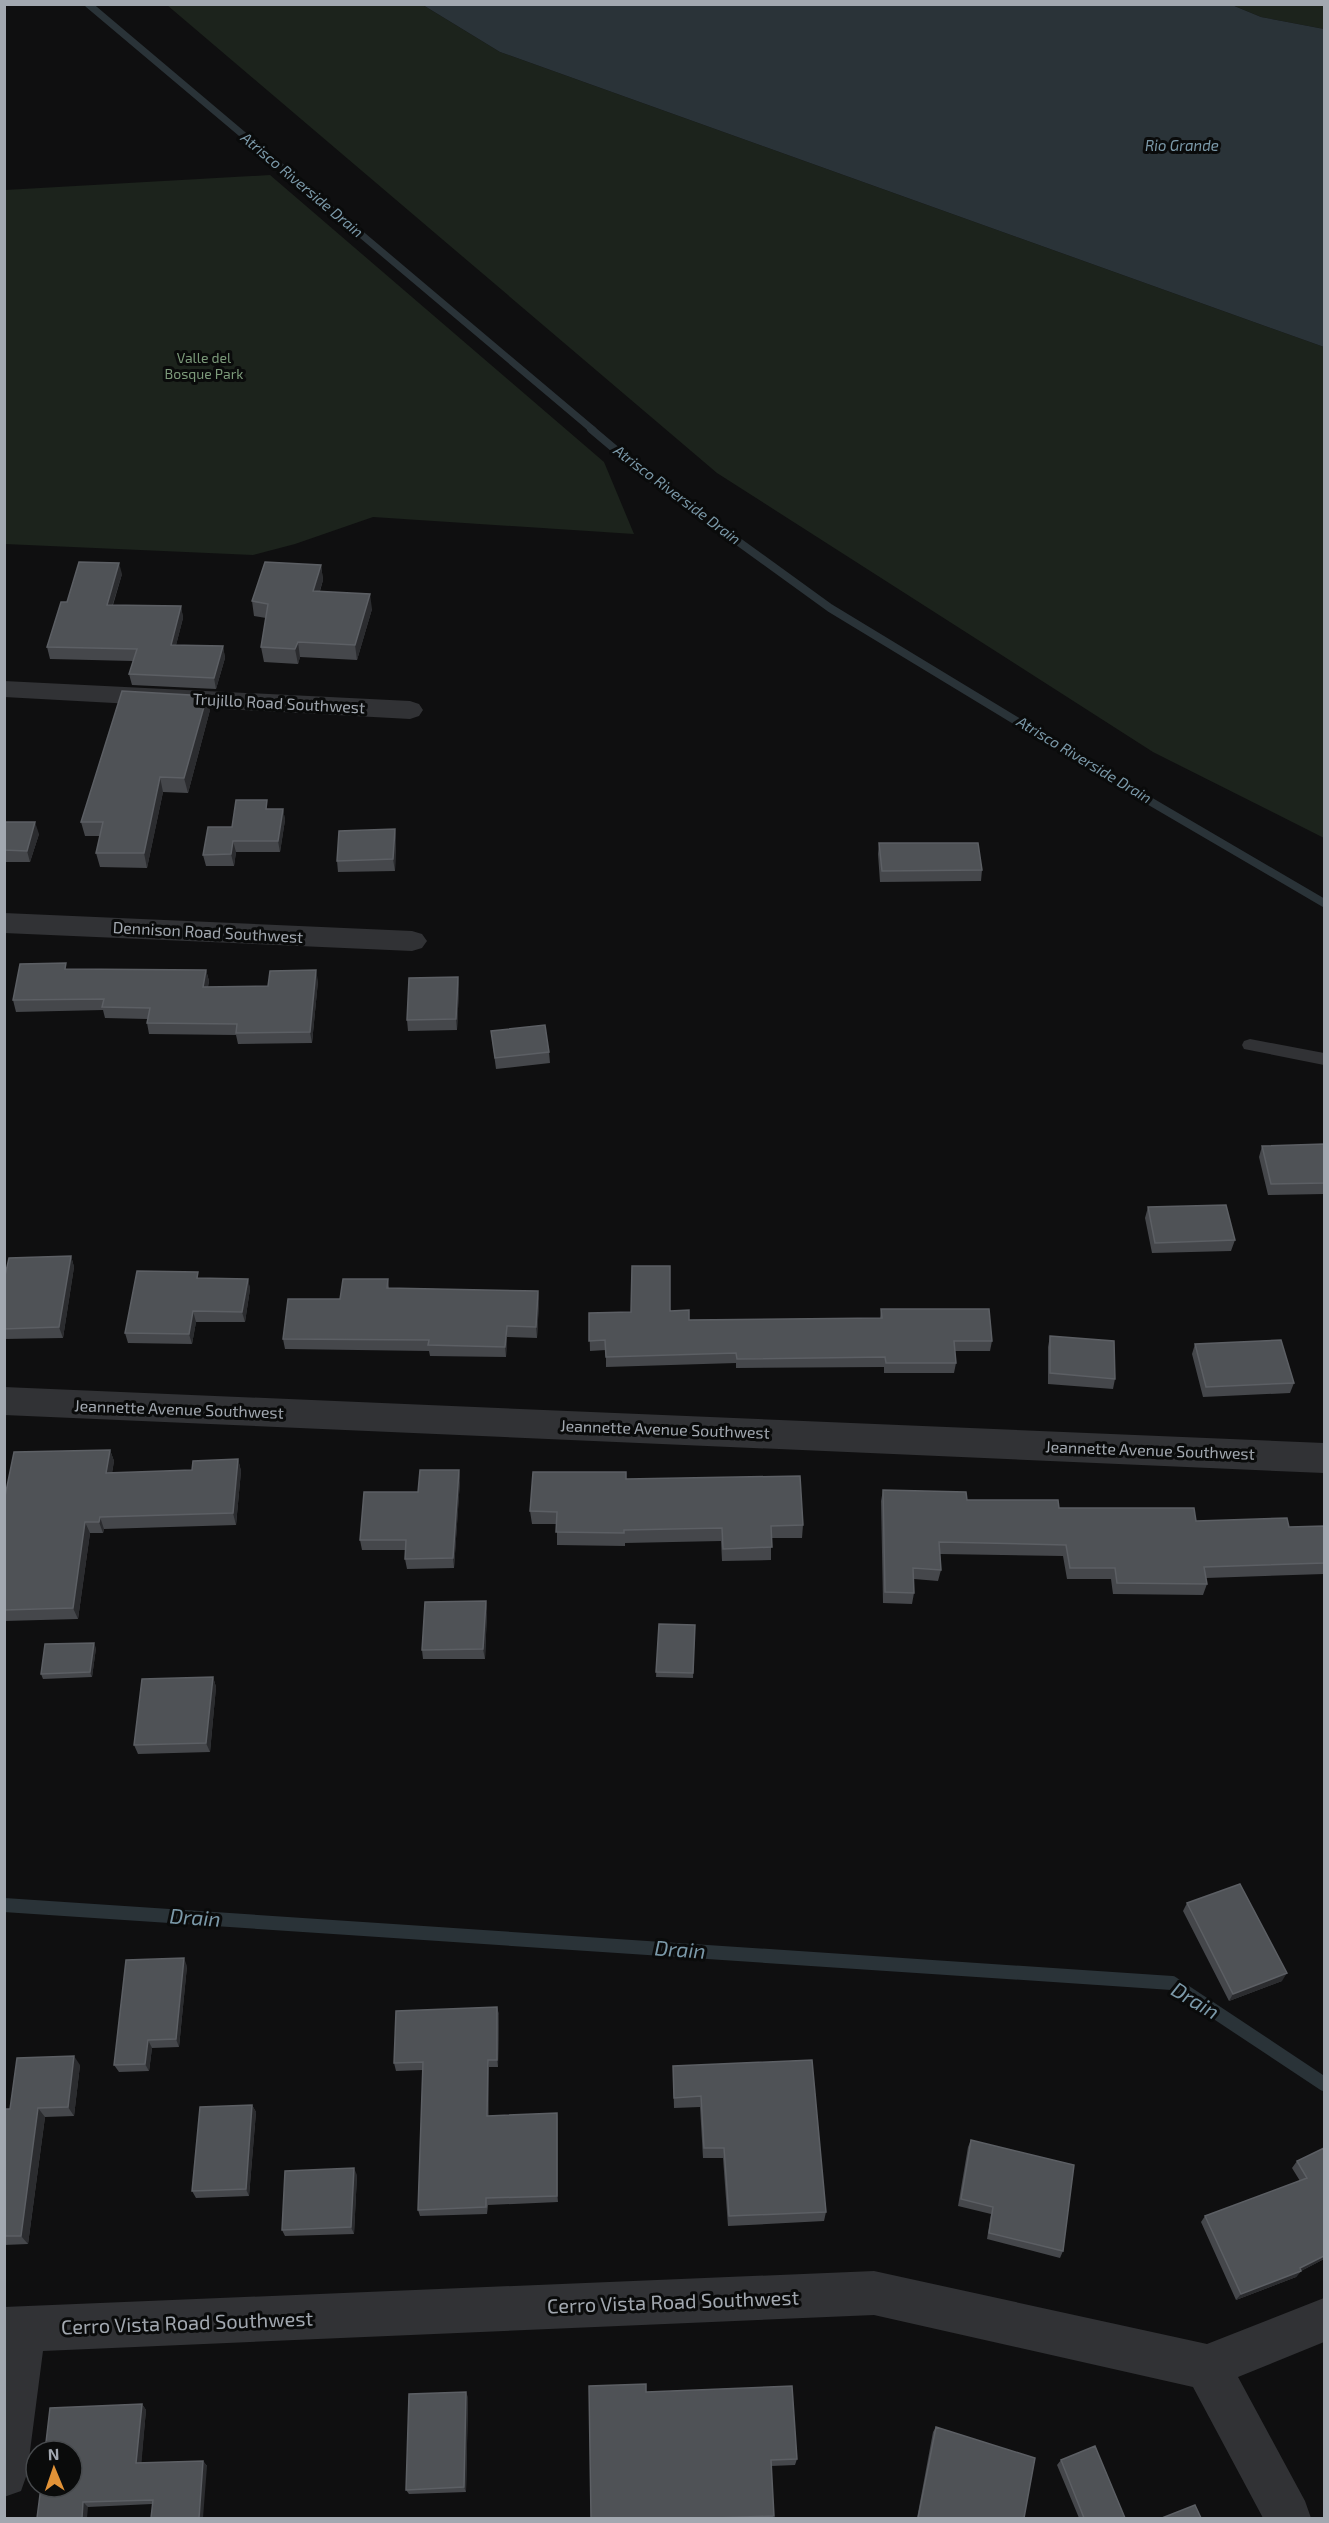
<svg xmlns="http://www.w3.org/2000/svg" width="1329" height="2523" viewBox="0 0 1329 2523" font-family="'Exo 2',sans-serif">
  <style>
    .green { fill: #1c231c }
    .water { fill: #2a3338 }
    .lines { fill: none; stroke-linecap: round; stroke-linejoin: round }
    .stream-far2 { stroke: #2a3338; stroke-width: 7 }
    .stream-far1 { stroke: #2a3338; stroke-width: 8 }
    .stream { stroke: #2a3338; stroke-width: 14 }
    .service { fill: #313235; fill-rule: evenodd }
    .minor { fill: #313235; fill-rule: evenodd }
    .wall { fill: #45474b }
    .shaded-wall { fill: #2b2c2f }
    .building { fill: #4f5256; stroke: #5c5f64; stroke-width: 1.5 }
    .labels { text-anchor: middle; stroke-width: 6; stroke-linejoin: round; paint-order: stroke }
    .far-park-label { font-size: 14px; fill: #7c9a7a; stroke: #0a0b0b }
    .far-water-label { font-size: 15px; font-style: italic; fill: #7b99a9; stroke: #0a0b0b }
    .street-label { font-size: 16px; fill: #a2a8b0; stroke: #0a0b0b }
    .near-street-label { font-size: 20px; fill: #a2a8b0; stroke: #0a0b0b }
    .near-water-label { font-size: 21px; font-style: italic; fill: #7b99a9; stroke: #0a0b0b }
  </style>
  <rect width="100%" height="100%" fill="#0f0f10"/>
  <path class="green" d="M 167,5 L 423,5 L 500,52 L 1324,347 L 1324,838 L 1153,752 L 717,473 Z
    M 1232,5 L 1324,5 L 1324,29 L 1261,17 Z
    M 270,175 L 604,462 L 634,534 L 373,517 L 295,544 L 253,555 L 5,544 L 5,190 Z"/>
  <path class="water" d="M 1232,5 L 1261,17 L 1324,29 L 1324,347 L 500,52 L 423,5 Z"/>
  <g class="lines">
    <path class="stream-far2" d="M 88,4 L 593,430"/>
    <path class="stream-far1" d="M 591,429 L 642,472 L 830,608 L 1112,779 L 1324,903"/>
    <path class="stream" d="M 4,1905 L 1172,1983 L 1324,2084"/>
    <path class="service" d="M 1250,1039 L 1324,1053 L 1324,1065 L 1244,1049 L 1242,1045 L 1244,1041 Z"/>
    <path class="minor" d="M 4,681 L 410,701 L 419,704 L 423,710 L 419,716 L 410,719 L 4,697 Z
      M 4,913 L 412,931 L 422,934 L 427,941 L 422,948 L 412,951 L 4,933 Z
      M 4,1387 L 1324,1443 L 1324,1473 L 4,1415 Z
      M 874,2271 L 1207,2344 L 1324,2298 L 1324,2342 L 1238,2377 L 1305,2501 L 1311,2518 L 1263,2518 L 1193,2387 L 874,2315 L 43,2351 L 27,2474 L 21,2491 L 4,2497 L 4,2307 Z"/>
  </g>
  <path class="wall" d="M 321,565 L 323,580 L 320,591 L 372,609 L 357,660 L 300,657 L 298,664 L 264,662 L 261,647 L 266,618 L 254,616 L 252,601 Z
    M 122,574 L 113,605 L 181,606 L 183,618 L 176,645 L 223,646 L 225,658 L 216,689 L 132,685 L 129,674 L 133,661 L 50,659 L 47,647 L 67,602 Z
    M 210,710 L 188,793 L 163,792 L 147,868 L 100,867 L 96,853 L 100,836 L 85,836 L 81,822 Z
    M 269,809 L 283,809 L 285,820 L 280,852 L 236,852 L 234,866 L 206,866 L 203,855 L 232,827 Z
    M 4,822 L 39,834 L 30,862 L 4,862 Z
    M 395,829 L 396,841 L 395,871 L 338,872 L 337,861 Z
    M 879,843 L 982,870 L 981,881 L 880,882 L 878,854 Z
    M 68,969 L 206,970 L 209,981 L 208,987 L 268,986 L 318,981 L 312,1043 L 238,1044 L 236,1035 L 149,1034 L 147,1023 L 147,1019 L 105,1018 L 103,1010 L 16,1012 L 13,1000 Z
    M 458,977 L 459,988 L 457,1030 L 408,1031 L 407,1020 Z
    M 491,1031 L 549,1052 L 550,1063 L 496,1069 Z
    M 1324,1144 L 1324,1194 L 1268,1195 L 1259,1157 L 1262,1146 Z
    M 1148,1207 L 1235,1240 L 1231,1251 L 1152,1253 L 1145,1218 Z
    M 71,1256 L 74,1267 L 63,1338 L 4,1339 L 4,1280 Z
    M 200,1278 L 248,1279 L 250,1289 L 245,1322 L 196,1322 L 192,1344 L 128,1343 L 125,1333 Z
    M 388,1279 L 389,1288 L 538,1291 L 539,1301 L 537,1338 L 507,1337 L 506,1357 L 430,1356 L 429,1351 L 285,1349 L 283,1339 L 340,1299 Z
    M 881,1309 L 992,1341 L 990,1351 L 955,1351 L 956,1363 L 954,1373 L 884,1373 L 884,1367 L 736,1368 L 736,1363 L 606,1367 L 606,1350 L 590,1351 L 589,1313 L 689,1320 L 880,1318 Z
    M 1050,1336 L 1115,1379 L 1113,1389 L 1048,1384 L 1048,1347 Z
    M 1195,1344 L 1294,1383 L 1290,1393 L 1203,1397 L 1192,1354 Z
    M 110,1450 L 114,1461 L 112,1473 L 192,1470 L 238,1459 L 241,1471 L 236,1525 L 104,1529 L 103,1533 L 90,1533 L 78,1619 L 4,1621 L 4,1501 Z
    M 459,1470 L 460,1480 L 454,1568 L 407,1569 L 405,1559 L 406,1550 L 362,1550 L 360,1540 L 418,1492 Z
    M 626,1479 L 803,1525 L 802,1538 L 771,1538 L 771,1560 L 722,1561 L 721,1541 L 625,1543 L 625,1546 L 557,1545 L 557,1524 L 532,1524 L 530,1511 Z
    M 883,1490 L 967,1500 L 1059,1508 L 1196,1521 L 1289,1527 L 1324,1526 L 1324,1574 L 1206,1578 L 1207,1584 L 1203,1595 L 1113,1594 L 1111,1579 L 1067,1579 L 1063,1556 L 940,1554 L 941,1570 L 938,1581 L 914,1579 L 914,1593 L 912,1604 L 883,1603 L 881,1501 Z
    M 486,1601 L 487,1611 L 485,1659 L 423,1659 L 422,1650 Z
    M 659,1624 L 695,1625 L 693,1678 L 656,1677 Z
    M 96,1648 L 92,1677 L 43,1679 L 41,1674 Z
    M 213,1677 L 216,1687 L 210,1752 L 138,1754 L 134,1745 Z
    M 1187,1903 L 1282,1981 L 1229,2001 L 1183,1911 Z
    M 187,1966 L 179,2047 L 152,2048 L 149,2071 L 119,2072 L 114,2065 Z
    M 497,2007 L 499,2015 L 498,2067 L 489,2067 L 489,2116 L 558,2120 L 558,2202 L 488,2205 L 487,2214 L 420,2216 L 418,2210 L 423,2070 L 396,2071 L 394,2063 Z
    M 80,2065 L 74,2116 L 45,2117 L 28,2244 L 4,2245 L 4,2109 L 10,2109 Z
    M 673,2066 L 826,2212 L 824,2221 L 728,2226 L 723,2158 L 703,2158 L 700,2107 L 674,2108 Z
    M 252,2105 L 256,2112 L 249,2196 L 196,2198 L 192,2191 Z
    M 971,2140 L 1063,2251 L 1060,2258 L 987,2239 L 991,2214 L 958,2206 L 968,2147 Z
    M 1324,2148 L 1324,2259 L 1301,2271 L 1296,2277 L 1236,2300 L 1201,2222 L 1205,2216 L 1300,2181 L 1292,2168 L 1297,2161 Z
    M 357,2175 L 354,2234 L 285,2236 L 282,2230 Z
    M 646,2392 L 797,2459 L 795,2465 L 771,2466 L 773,2518 L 591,2518 Z
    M 468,2397 L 466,2492 L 409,2494 L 406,2490 Z
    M 142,2404 L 146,2410 L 141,2463 L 203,2461 L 207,2466 L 152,2504 L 88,2507 L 37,2518 Z
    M 936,2427 L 1024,2518 L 917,2518 L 933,2432 Z
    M 1061,2460 L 1125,2518 L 1079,2518 L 1057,2465 Z"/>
  <path class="shaded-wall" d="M 119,563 L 122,574 L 109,616 L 107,605 Z
    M 321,565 L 323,580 L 315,606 L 313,591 Z
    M 370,594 L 372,609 L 357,660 L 355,645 Z
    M 181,606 L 183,618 L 173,657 L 171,645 Z
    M 298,642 L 300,657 L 298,664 L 295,649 Z
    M 223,646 L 225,658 L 216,689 L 214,678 Z
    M 207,696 L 210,710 L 188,793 L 184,778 Z
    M 160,777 L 163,792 L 147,868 L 144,853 Z
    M 283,809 L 285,820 L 280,852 L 278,841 Z
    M 35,822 L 39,834 L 30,862 L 27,851 Z
    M 395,829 L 396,841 L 395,871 L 393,859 Z
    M 233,841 L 236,852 L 234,866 L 231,854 Z
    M 206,970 L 209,981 L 205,998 L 203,987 Z
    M 316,970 L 318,981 L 312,1043 L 310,1032 Z
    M 458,977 L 459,988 L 457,1030 L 456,1019 Z
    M 71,1256 L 74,1267 L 63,1338 L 59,1327 Z
    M 248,1279 L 250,1289 L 245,1322 L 242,1312 Z
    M 538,1291 L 539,1301 L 537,1338 L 536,1327 Z
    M 193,1311 L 196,1322 L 192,1344 L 189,1334 Z
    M 507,1326 L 507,1337 L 506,1357 L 505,1347 Z
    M 110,1450 L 114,1461 L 110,1484 L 106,1473 Z
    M 238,1459 L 241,1471 L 236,1525 L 233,1513 Z
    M 459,1470 L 460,1480 L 454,1568 L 453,1558 Z
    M 100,1517 L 104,1529 L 103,1533 L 99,1522 Z
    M 85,1522 L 90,1533 L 78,1619 L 73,1608 Z
    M 486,1601 L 487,1611 L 485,1659 L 483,1649 Z
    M 94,1643 L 96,1648 L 92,1677 L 90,1672 Z
    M 213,1677 L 216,1687 L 210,1752 L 206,1743 Z
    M 184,1958 L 187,1966 L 179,2047 L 176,2039 Z
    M 1287,1973 L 1282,1981 L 1229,2001 L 1233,1994 Z
    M 497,2007 L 499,2015 L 498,2067 L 497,2060 Z
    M 148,2040 L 152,2048 L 149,2071 L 145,2064 Z
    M 74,2056 L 80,2065 L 74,2116 L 68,2107 Z
    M 488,2060 L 489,2067 L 489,2123 L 487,2116 Z
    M 252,2105 L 256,2112 L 249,2196 L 246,2189 Z
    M 38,2108 L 45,2117 L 28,2244 L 21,2236 Z
    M 557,2113 L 558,2120 L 558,2202 L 557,2196 Z
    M 354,2168 L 357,2175 L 354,2234 L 351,2227 Z
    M 1324,2256 L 1324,2259 L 1301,2271 L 1296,2277 L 1236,2300 L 1241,2294 L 1300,2268 Z
    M 466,2392 L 468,2397 L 466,2492 L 464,2487 Z
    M 142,2404 L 146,2410 L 141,2468 L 136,2463 Z
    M 203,2461 L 207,2466 L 203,2518 L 199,2518 Z
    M 83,2502 L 88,2507 L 87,2518 L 82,2518 Z"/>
  <path class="building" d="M 79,562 L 119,563 L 107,605 L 181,606 L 171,645 L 223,646 L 214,678 L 129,674 L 137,649 L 47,647 L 61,602 L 67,602 Z
    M 265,562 L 321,565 L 313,591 L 370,594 L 355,645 L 298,642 L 295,649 L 261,647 L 268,604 L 252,601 Z
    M 122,691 L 207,696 L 184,778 L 160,777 L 144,853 L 96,853 L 103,822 L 81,822 Z
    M 236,800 L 267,800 L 266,809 L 283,809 L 278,841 L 233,841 L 231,854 L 203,855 L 208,827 L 232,827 Z
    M 4,822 L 35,822 L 27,851 L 4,850 Z
    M 395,829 L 393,859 L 337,861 L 339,831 Z
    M 879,843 L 978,843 L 982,870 L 882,871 Z
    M 66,963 L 65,969 L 206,970 L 203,987 L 268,986 L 270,971 L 316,970 L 310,1032 L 236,1033 L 237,1024 L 147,1023 L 150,1008 L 102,1007 L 104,999 L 13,1000 L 20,964 Z
    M 458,977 L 456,1019 L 407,1020 L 409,978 Z
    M 545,1025 L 549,1052 L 495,1058 L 491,1031 Z
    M 1324,1144 L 1324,1183 L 1271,1184 L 1262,1146 Z
    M 1226,1205 L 1235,1240 L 1155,1243 L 1148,1207 Z
    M 71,1256 L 59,1327 L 4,1329 L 4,1280 L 9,1258 Z
    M 632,1266 L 670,1266 L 670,1311 L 689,1310 L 689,1320 L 882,1318 L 881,1309 L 989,1309 L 992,1341 L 954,1341 L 956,1363 L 886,1363 L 885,1357 L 737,1359 L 736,1353 L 606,1357 L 605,1340 L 589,1341 L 589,1313 L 631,1312 Z
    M 137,1271 L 198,1272 L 197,1278 L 248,1279 L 242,1312 L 193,1311 L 189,1334 L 125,1333 Z
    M 343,1279 L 388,1279 L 387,1288 L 538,1291 L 536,1327 L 507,1326 L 505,1347 L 428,1345 L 429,1340 L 283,1339 L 288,1299 L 340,1299 Z
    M 1050,1336 L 1114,1341 L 1115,1379 L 1050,1373 Z
    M 1281,1340 L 1294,1383 L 1206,1387 L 1195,1344 Z
    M 110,1450 L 106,1473 L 192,1470 L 193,1461 L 238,1459 L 233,1513 L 100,1517 L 99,1522 L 85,1522 L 73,1608 L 4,1610 L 4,1501 L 14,1452 Z
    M 420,1470 L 459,1470 L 453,1558 L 405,1559 L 406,1540 L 360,1540 L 364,1492 L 418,1492 Z
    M 533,1472 L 626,1472 L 626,1479 L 800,1476 L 803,1525 L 771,1526 L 772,1547 L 723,1549 L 722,1528 L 624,1530 L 624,1533 L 556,1532 L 557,1512 L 530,1511 Z
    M 883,1490 L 966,1492 L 967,1500 L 1058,1500 L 1059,1508 L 1194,1508 L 1196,1521 L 1287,1518 L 1289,1527 L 1324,1526 L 1324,1563 L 1204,1567 L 1207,1584 L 1117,1583 L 1115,1568 L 1070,1568 L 1066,1545 L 939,1542 L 941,1570 L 913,1568 L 914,1593 L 885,1592 Z
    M 486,1601 L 483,1649 L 422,1650 L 425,1602 Z
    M 659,1624 L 695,1625 L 693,1673 L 656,1672 Z
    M 94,1643 L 90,1672 L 41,1674 L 45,1644 Z
    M 213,1677 L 206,1743 L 134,1745 L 142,1679 Z
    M 1240,1884 L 1287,1973 L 1233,1994 L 1187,1903 Z
    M 184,1958 L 176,2039 L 148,2040 L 145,2064 L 114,2065 L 126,1960 Z
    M 497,2007 L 497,2060 L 488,2060 L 487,2116 L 557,2113 L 557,2196 L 486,2198 L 486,2207 L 418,2210 L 423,2062 L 394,2063 L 396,2011 Z
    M 74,2056 L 68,2107 L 38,2108 L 21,2236 L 4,2236 L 4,2109 L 10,2109 L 17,2058 Z
    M 812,2060 L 826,2212 L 729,2216 L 724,2148 L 704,2148 L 701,2096 L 674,2098 L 673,2066 Z
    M 252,2105 L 246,2189 L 192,2191 L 200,2107 Z
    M 971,2140 L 1074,2165 L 1063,2251 L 989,2233 L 993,2207 L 961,2199 Z
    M 1324,2148 L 1324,2256 L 1300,2268 L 1301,2271 L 1241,2294 L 1205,2216 L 1307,2178 L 1297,2161 Z
    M 354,2168 L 351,2227 L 282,2230 L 285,2171 Z
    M 646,2384 L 646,2392 L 792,2386 L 797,2459 L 771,2460 L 774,2516 L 714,2518 L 591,2518 L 589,2386 Z
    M 466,2392 L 464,2487 L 406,2490 L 409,2394 Z
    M 142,2404 L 136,2463 L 203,2461 L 199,2518 L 151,2518 L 153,2500 L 83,2502 L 82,2518 L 37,2518 L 41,2487 L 72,2487 L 72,2451 L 45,2451 L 50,2408 Z
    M 936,2427 L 1035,2458 L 1024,2518 L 918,2518 Z
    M 1095,2446 L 1125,2518 L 1084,2518 L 1061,2460 Z
    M 1195,2505 L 1201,2518 L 1162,2518 Z"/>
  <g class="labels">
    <g class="far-park-label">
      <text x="204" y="363">Valle del<tspan x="204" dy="16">Bosque Park</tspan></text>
    </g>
    <g class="far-water-label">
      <text x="1182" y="151">Rio Grande</text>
      <text transform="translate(302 185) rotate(40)" y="5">Atrisco Riverside Drain</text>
      <text transform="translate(677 495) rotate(37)" y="5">Atrisco Riverside Drain</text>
      <text transform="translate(1084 760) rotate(31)" y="5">Atrisco Riverside Drain</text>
    </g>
    <g class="street-label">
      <text transform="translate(279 703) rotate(3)" y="6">Trujillo Road Southwest</text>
      <text transform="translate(208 932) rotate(3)" y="6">Dennison Road Southwest</text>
      <text transform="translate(179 1409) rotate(2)" y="6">Jeannette Avenue Southwest</text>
      <text transform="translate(665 1429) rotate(2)" y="6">Jeannette Avenue Southwest</text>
      <text transform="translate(1150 1450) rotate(2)" y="6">Jeannette Avenue Southwest</text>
    </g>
    <g class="near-street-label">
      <text transform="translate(673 2302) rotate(-2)" y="7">Cerro Vista Road Southwest</text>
      <text transform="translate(187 2323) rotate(-2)" y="7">Cerro Vista Road Southwest</text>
    </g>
    <g class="near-water-label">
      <text transform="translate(195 1918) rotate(4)" y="7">Drain</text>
      <text transform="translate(680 1950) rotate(4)" y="7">Drain</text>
      <text transform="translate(1195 2001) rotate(31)" y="7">Drain</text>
    </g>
  </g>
  <rect width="1329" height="2523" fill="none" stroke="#a2a8b0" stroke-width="12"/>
  <g transform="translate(54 2469) rotate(358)"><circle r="28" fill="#0a0b0b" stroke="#474a4d" stroke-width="1.5"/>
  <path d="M0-4.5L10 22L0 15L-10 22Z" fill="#e19237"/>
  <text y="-9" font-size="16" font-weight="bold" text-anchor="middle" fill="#a2a8b0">N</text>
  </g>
</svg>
